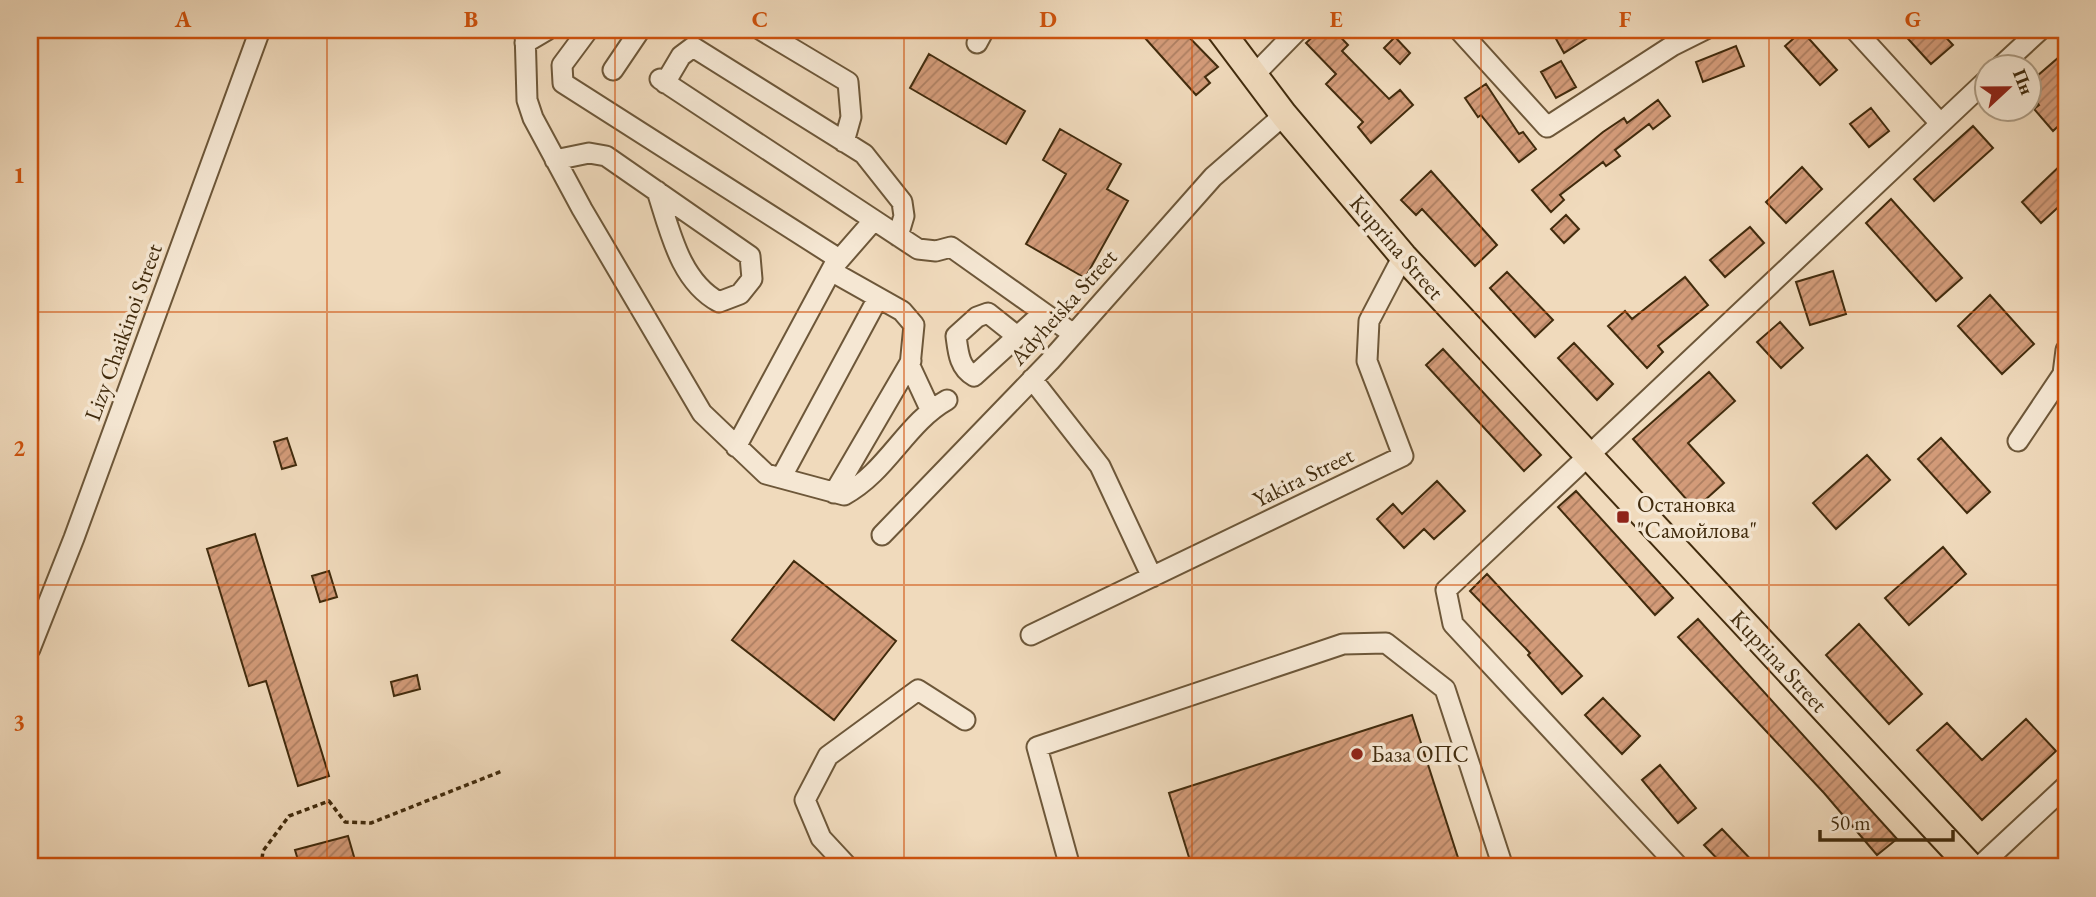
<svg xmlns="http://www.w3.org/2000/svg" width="2096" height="897" viewBox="0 0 2096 897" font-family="'EB Garamond',serif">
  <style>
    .building { fill: url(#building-hatch); stroke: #412b0d; stroke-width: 2 }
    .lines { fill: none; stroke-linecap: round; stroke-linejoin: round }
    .minor-casing { stroke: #6d5739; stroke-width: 23 }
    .major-casing { stroke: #412b0d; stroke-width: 30 }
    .path { stroke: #412b0d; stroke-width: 3.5; stroke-dasharray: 5 3.5; stroke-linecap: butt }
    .minor { stroke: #f5e7d3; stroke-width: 19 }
    .major { stroke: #f0dabc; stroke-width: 26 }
    .grid { fill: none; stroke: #cf520c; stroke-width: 2; stroke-opacity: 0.55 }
    .poi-dot { fill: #8f2418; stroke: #f5e7d3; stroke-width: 2.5 }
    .labels { text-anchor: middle; stroke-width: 7; stroke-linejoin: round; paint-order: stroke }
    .street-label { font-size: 23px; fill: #412b0d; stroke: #f5e7d3 }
    .poi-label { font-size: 23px; fill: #412b0d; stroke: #f5e7d3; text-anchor: start }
    .neatline { fill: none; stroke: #cf520c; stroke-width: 2.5 }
    .grid-label { font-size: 23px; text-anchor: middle; font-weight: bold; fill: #cf520c }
  </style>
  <defs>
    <pattern id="building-hatch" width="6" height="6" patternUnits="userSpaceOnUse" patternTransform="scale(1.75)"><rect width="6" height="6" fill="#d39b79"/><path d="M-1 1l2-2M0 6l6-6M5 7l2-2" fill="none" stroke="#ad7f62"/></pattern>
  </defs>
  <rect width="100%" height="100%" fill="#f0dabc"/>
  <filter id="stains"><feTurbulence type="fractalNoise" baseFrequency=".00286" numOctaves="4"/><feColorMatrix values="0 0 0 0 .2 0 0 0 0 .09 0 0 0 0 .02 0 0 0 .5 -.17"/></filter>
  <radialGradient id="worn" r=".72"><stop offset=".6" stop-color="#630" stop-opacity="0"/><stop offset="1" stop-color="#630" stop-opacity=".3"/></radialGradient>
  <path class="building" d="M 1154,30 L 1182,30 L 1218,67 L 1205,77 L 1210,83 L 1196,95 L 1145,38 Z
    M 1320,30 L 1334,30 L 1348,45 L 1342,51 L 1389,99 L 1400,90 L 1413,105 L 1371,143 L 1358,127 L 1363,122 L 1326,84 L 1336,74 L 1306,43 Z
    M 1551,30 L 1600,30 L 1564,53 Z
    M 1900,30 L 1939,30 L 1953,45 L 1931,64 Z
    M 1802,31 L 1837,70 L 1820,85 L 1785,46 Z
    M 1395,37 L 1410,53 L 1400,64 L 1384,48 Z
    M 1736,46 L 1744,66 L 1703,82 L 1696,62 Z
    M 2066,51 L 2066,82 L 2058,90 L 2066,99 L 2066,119 L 2053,131 L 2034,109 L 2039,105 L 2029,93 L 2029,83 Z
    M 929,54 L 1025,111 L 1006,144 L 910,88 Z
    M 1561,61 L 1576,87 L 1556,98 L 1541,72 Z
    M 1486,84 L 1519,134 L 1523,132 L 1536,149 L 1519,162 L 1481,115 L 1478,117 L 1465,98 Z
    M 1658,100 L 1670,116 L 1653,129 L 1649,124 L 1615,150 L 1620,156 L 1606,166 L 1603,162 L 1560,195 L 1564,200 L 1551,212 L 1532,190 L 1603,132 L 1624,118 L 1627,123 Z
    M 1871,108 L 1889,131 L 1869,147 L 1850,124 Z
    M 1973,126 L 1993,148 L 1934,201 L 1914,179 Z
    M 1060,129 L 1121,164 L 1107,189 L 1128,201 L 1085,278 L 1026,244 L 1066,174 L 1043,160 Z
    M 2066,160 L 2066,200 L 2041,223 L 2022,202 Z
    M 1802,167 L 1822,189 L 1786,223 L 1766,202 Z
    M 1431,171 L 1497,245 L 1475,266 L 1422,209 L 1416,215 L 1401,200 Z
    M 1891,199 L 1962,278 L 1936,301 L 1866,223 Z
    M 1566,215 L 1579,229 L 1564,243 L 1551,229 Z
    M 1750,227 L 1764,243 L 1725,277 L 1710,260 Z
    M 1833,271 L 1846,314 L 1810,325 L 1796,282 Z
    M 1507,272 L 1553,320 L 1535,337 L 1490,288 Z
    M 1685,277 L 1708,305 L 1658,346 L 1663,352 L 1647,368 L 1608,326 L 1625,311 L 1632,319 Z
    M 1990,295 L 2034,344 L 2002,374 L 1958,326 Z
    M 1780,322 L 1803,348 L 1781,368 L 1757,342 Z
    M 1574,343 L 1613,384 L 1597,400 L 1558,358 Z
    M 1443,349 L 1541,455 L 1524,471 L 1426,365 Z
    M 1709,372 L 1735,401 L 1688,443 L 1724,483 L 1695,509 L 1633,439 Z
    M 287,438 L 296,465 L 282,469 L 274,442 Z
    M 1941,438 L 1990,492 L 1967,513 L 1918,459 Z
    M 1867,455 L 1890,480 L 1836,529 L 1813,503 Z
    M 1437,481 L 1465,511 L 1434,539 L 1424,529 L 1404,548 L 1377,519 L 1393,504 L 1402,514 Z
    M 1576,491 L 1673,598 L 1655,615 L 1558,507 Z
    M 255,534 L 329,776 L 298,786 L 266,681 L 249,686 L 207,549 Z
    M 1943,547 L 1966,574 L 1909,625 L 1885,598 Z
    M 794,561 L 896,641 L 834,720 L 732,640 Z
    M 329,571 L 337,597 L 320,602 L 312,576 Z
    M 1487,574 L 1582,676 L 1562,694 L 1528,655 L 1530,653 L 1470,591 Z
    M 1698,619 L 1897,839 L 1877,855 L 1824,793 L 1678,637 Z
    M 1859,624 L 1922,694 L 1889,724 L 1826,655 Z
    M 417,675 L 420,689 L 394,696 L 391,682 Z
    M 1603,698 L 1640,736 L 1622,754 L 1585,715 Z
    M 1412,715 L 1461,867 L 1192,867 L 1169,793 Z
    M 2026,719 L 2056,751 L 1982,820 L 1917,750 L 1947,723 L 1982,760 Z
    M 1660,765 L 1696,808 L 1678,823 L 1642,780 Z
    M 1722,829 L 1758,867 L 1725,867 L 1704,845 Z
    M 348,836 L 357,867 L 300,867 L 295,850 Z"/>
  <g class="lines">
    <g class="minor-casing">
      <path id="minor" d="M 525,30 L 527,100 L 533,118 L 582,209 L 702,413 L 766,474 L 844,495 C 887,472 906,423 947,400
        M 588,30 L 562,65 L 563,83 L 839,259
        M 761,30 L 848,82 L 851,117 L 844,142
        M 1459,30 L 1547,127 L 1672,46 L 1704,30
        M 1855,30 L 1940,123
        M 525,43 L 547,30
        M 977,43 L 984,30
        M 2001,66 L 2040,30
        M 613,70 L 640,30
        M 1254,75 L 1298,30
        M 660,79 L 918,249 L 936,251 L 951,247 L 1072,333
        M 665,83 L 681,56 L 693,47 L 864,154 L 902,202 L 904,216 L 898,236
        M 555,160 L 589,153 L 606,156 L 750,256 L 752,279 L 740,294 L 719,302 C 680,281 670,231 657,191
        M 831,271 L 902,311 L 914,325 L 910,366 L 930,409
        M 1017,336 L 988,313 L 977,317 L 956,336 C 958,351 959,368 974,376 L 1043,313
        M 1032,379 L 1100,466 L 1152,577
        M 2018,441 L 2063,374 L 2066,350
        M 736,447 L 833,267 L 874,220
        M 781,478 L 878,298
        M 834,493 L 911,361
        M 882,535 L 1050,361 L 1213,177 L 1284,115
        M 1031,635 L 1403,456 L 1367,361 L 1369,321 L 1403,256
        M 30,649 L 74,538 L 260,30
        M 848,867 L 821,838 L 805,800 L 828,756 L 918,690 L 965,720
        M 1070,867 L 1037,747 L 1343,644 L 1386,643 L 1445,689 L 1503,867
        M 1679,867 L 1453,624 L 1446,590 L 1988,79
        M 1979,867 L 2066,786"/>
    </g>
    <g class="major-casing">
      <path id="major" d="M 1220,30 L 1284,115 L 1403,256 L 1971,867"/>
    </g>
    <path class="path" d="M 261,867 L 263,851 L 289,816 L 329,801 L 345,822 L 371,823 L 502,771"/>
    <use href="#minor" class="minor"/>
    <use href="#major" class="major"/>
  </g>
  <path class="grid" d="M 327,30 L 327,867M 615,30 L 615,867M 904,30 L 904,867M 1192,30 L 1192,867M 1481,30 L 1481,867M 1769,30 L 1769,867M 30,312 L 2066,312M 30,585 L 2066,585"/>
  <g class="poi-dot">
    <rect x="1616" y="510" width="14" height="14" rx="3.5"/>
    <circle cx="1357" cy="754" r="7"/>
  </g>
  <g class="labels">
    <g class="street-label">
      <text transform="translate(1397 247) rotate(49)" y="8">Kuprina Street</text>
      <text transform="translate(1063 307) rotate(-48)" y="8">Adyheiska Street</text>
      <text transform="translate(123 332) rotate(-70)" y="8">Lizy Chaikinoi Street</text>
      <text transform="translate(1303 477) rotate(-26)" y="8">Yakira Street</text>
      <text transform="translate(1779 661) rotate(47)" y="8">Kuprina Street</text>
    </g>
    <g class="poi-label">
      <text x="1637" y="512">Остановка<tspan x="1637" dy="26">"Самойлова"</tspan></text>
      <text x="1371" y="762">База ОПС</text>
    </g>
  </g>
  <rect width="2096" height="897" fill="none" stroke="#f0dabc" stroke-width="77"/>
  <g transform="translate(2008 88) rotate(68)"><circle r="33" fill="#f5e7d3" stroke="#ad9c84" stroke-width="2"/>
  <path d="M0-5L12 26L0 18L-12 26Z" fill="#8f2418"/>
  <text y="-10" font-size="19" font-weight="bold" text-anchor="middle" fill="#412b0d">Пн</text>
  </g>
  <path d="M1820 830v10h133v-10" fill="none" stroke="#412b0d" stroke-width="3.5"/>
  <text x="1830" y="830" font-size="21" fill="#412b0d" stroke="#f5e7d3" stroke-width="5" paint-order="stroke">50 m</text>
  <rect x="38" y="38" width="2020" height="820" class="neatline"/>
  <g class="grid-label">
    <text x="183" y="27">A</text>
    <text x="471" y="27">B</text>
    <text x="760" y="27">C</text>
    <text x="1048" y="27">D</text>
    <text x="1336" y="27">E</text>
    <text x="1625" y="27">F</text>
    <text x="1913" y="27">G</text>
    <text x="19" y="183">1</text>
    <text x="19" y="456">2</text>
    <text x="19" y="730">3</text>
  </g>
  <rect width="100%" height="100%" filter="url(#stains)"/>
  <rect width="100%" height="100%" fill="url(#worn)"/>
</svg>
